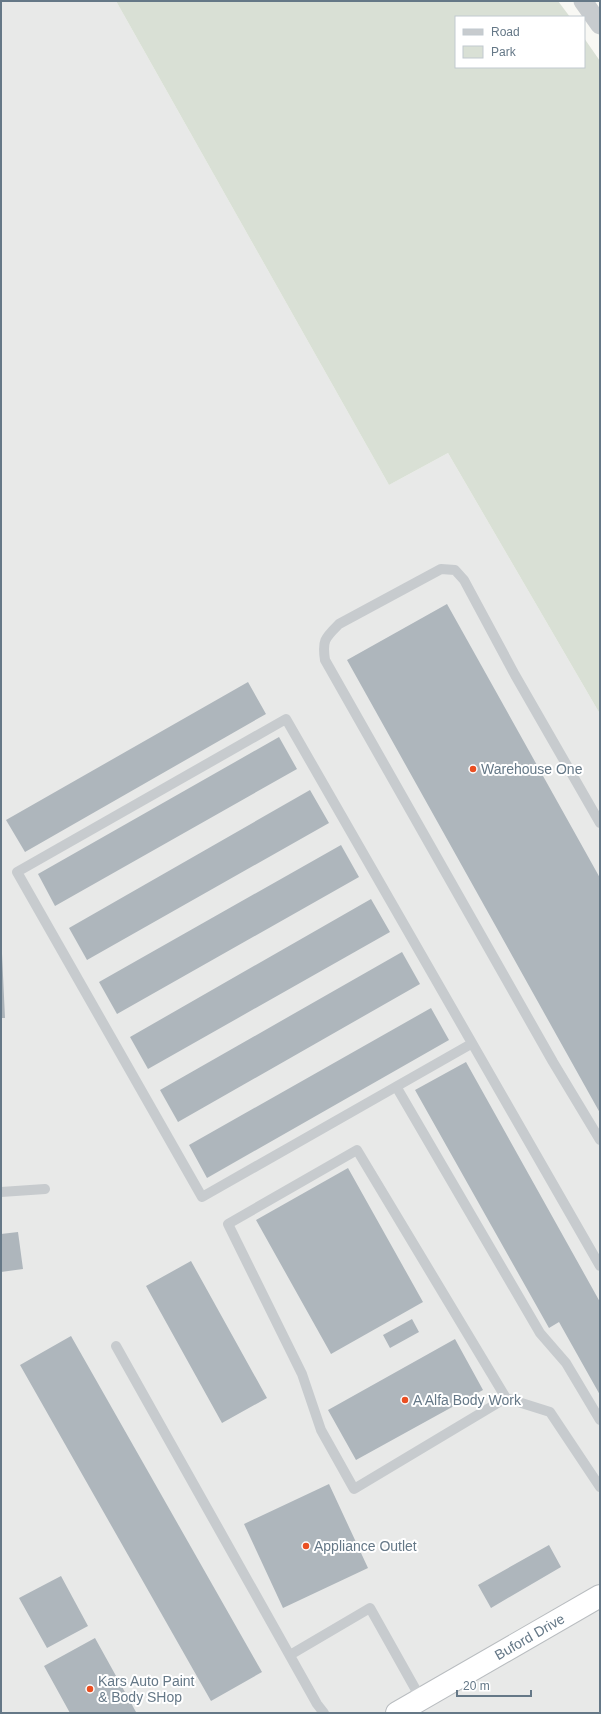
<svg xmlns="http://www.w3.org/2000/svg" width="601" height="1714" viewBox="0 0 601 1714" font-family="Helvetica,sans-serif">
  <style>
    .built { fill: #e8e9e8 }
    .green { fill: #d9e0d5 }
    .building { fill: #aeb6bc }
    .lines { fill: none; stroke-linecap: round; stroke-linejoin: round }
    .highway-casing { stroke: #b9bdc0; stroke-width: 24 }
    .lane { stroke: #c7cbce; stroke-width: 10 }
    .street { stroke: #c7cbce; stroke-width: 19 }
    .highway { stroke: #fff; stroke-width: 22 }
    .poi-dot { fill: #ea4f22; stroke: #fff; stroke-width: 1.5 }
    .labels { text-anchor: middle; stroke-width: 4; stroke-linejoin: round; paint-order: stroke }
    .poi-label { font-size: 14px; fill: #657887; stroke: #fff; text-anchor: start }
    .street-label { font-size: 14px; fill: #657887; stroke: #fff }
  </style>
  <rect width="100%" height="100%" fill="#f8f8f4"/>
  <path class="built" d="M 1,1 L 116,1 L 389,485 L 448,453 L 600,714 L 600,1713 L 1,1713 Z"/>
  <path class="green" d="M 116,1 L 558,1 L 570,17 L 456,17 L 456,67 L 584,67 L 584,38 L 600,61 L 600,714 L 448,453 L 389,485 Z"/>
  <path class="building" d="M 447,604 L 600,878 L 600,1113 L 347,660 Z
    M 248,682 L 266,714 L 25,852 L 6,820 Z
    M 279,737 L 297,769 L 55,906 L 38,874 Z
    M 310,790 L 329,823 L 87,960 L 69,928 Z
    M 341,845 L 359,877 L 117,1014 L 99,982 Z
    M 371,899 L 390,932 L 148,1069 L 130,1037 Z
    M 402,952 L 420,984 L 178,1122 L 160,1090 Z
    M 2,954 L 5,1018 L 1,1018 L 1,955 Z
    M 431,1008 L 449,1040 L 207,1178 L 189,1145 Z
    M 466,1062 L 600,1302 L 600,1395 L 559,1322 L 549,1328 L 415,1090 Z
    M 348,1168 L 423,1302 L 331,1354 L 256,1220 Z
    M 18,1232 L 23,1269 L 1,1272 L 1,1234 Z
    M 191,1261 L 267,1398 L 222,1423 L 146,1286 Z
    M 412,1319 L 419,1332 L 390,1348 L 383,1335 Z
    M 71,1336 L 262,1672 L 211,1701 L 20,1365 Z
    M 455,1339 L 483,1390 L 356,1460 L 328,1410 Z
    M 329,1484 L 368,1568 L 283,1608 L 244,1524 Z
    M 549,1545 L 561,1567 L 491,1608 L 478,1585 Z
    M 61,1576 L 88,1626 L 47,1648 L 19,1598 Z
    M 95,1638 L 136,1712 L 134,1713 L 70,1713 L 44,1666 Z"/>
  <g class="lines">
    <g class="highway-casing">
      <g id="highway">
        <path id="s1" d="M 397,1713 L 600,1596"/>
      </g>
    </g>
    <path class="lane" d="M 600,823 L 515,675 L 464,580 L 455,570 L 441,569 L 339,624 C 325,638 322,640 325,660 L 553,1062 L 600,1140
      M 471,1044 L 202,1197 L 17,872 L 286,719 L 600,1266
      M 397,1088 L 540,1333 L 566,1363 L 600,1420
      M 1,1192 L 45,1189
      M 116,1346 L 317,1704 L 324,1713
      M 506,1398 L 354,1489 L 321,1430 L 302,1374 L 228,1224 L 357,1150 L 506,1398 L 550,1412 L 600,1487
      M 290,1655 L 370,1608 L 421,1699"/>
    <path class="street" d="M 583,1 L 600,25"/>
    <use href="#highway" class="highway"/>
  </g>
  <g class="poi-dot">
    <circle cx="473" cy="769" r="4"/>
    <circle cx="405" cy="1400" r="4"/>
    <circle cx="306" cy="1546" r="4"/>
    <circle cx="90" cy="1689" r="4"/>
  </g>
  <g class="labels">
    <g class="poi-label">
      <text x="481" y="774">Warehouse One</text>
      <text x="413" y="1405">A Alfa Body Work</text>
      <text x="314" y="1551">Appliance Outlet</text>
      <text x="98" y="1686">Kars Auto Paint<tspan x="98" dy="16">&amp; Body SHop</tspan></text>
    </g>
    <g class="street-label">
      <text dy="5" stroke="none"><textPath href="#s1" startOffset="153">Buford Drive</textPath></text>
    </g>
  </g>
  <rect width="601" height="1714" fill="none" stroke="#657887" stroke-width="4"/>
  <rect x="455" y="16" width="130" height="52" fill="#ffffff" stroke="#c1c9cf"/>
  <rect x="463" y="29" width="20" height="6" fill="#c7cbce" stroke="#c1c9cf"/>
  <text x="491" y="36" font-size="12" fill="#657887">Road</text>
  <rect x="463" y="46" width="20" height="12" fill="#d9e0d5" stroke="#c1c9cf"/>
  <text x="491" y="56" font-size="12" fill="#657887">Park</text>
  <path d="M457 1690v6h74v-6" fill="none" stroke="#657887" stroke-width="2"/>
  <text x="463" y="1690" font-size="12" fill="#657887" stroke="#ffffff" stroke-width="3" paint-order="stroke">20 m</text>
</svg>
